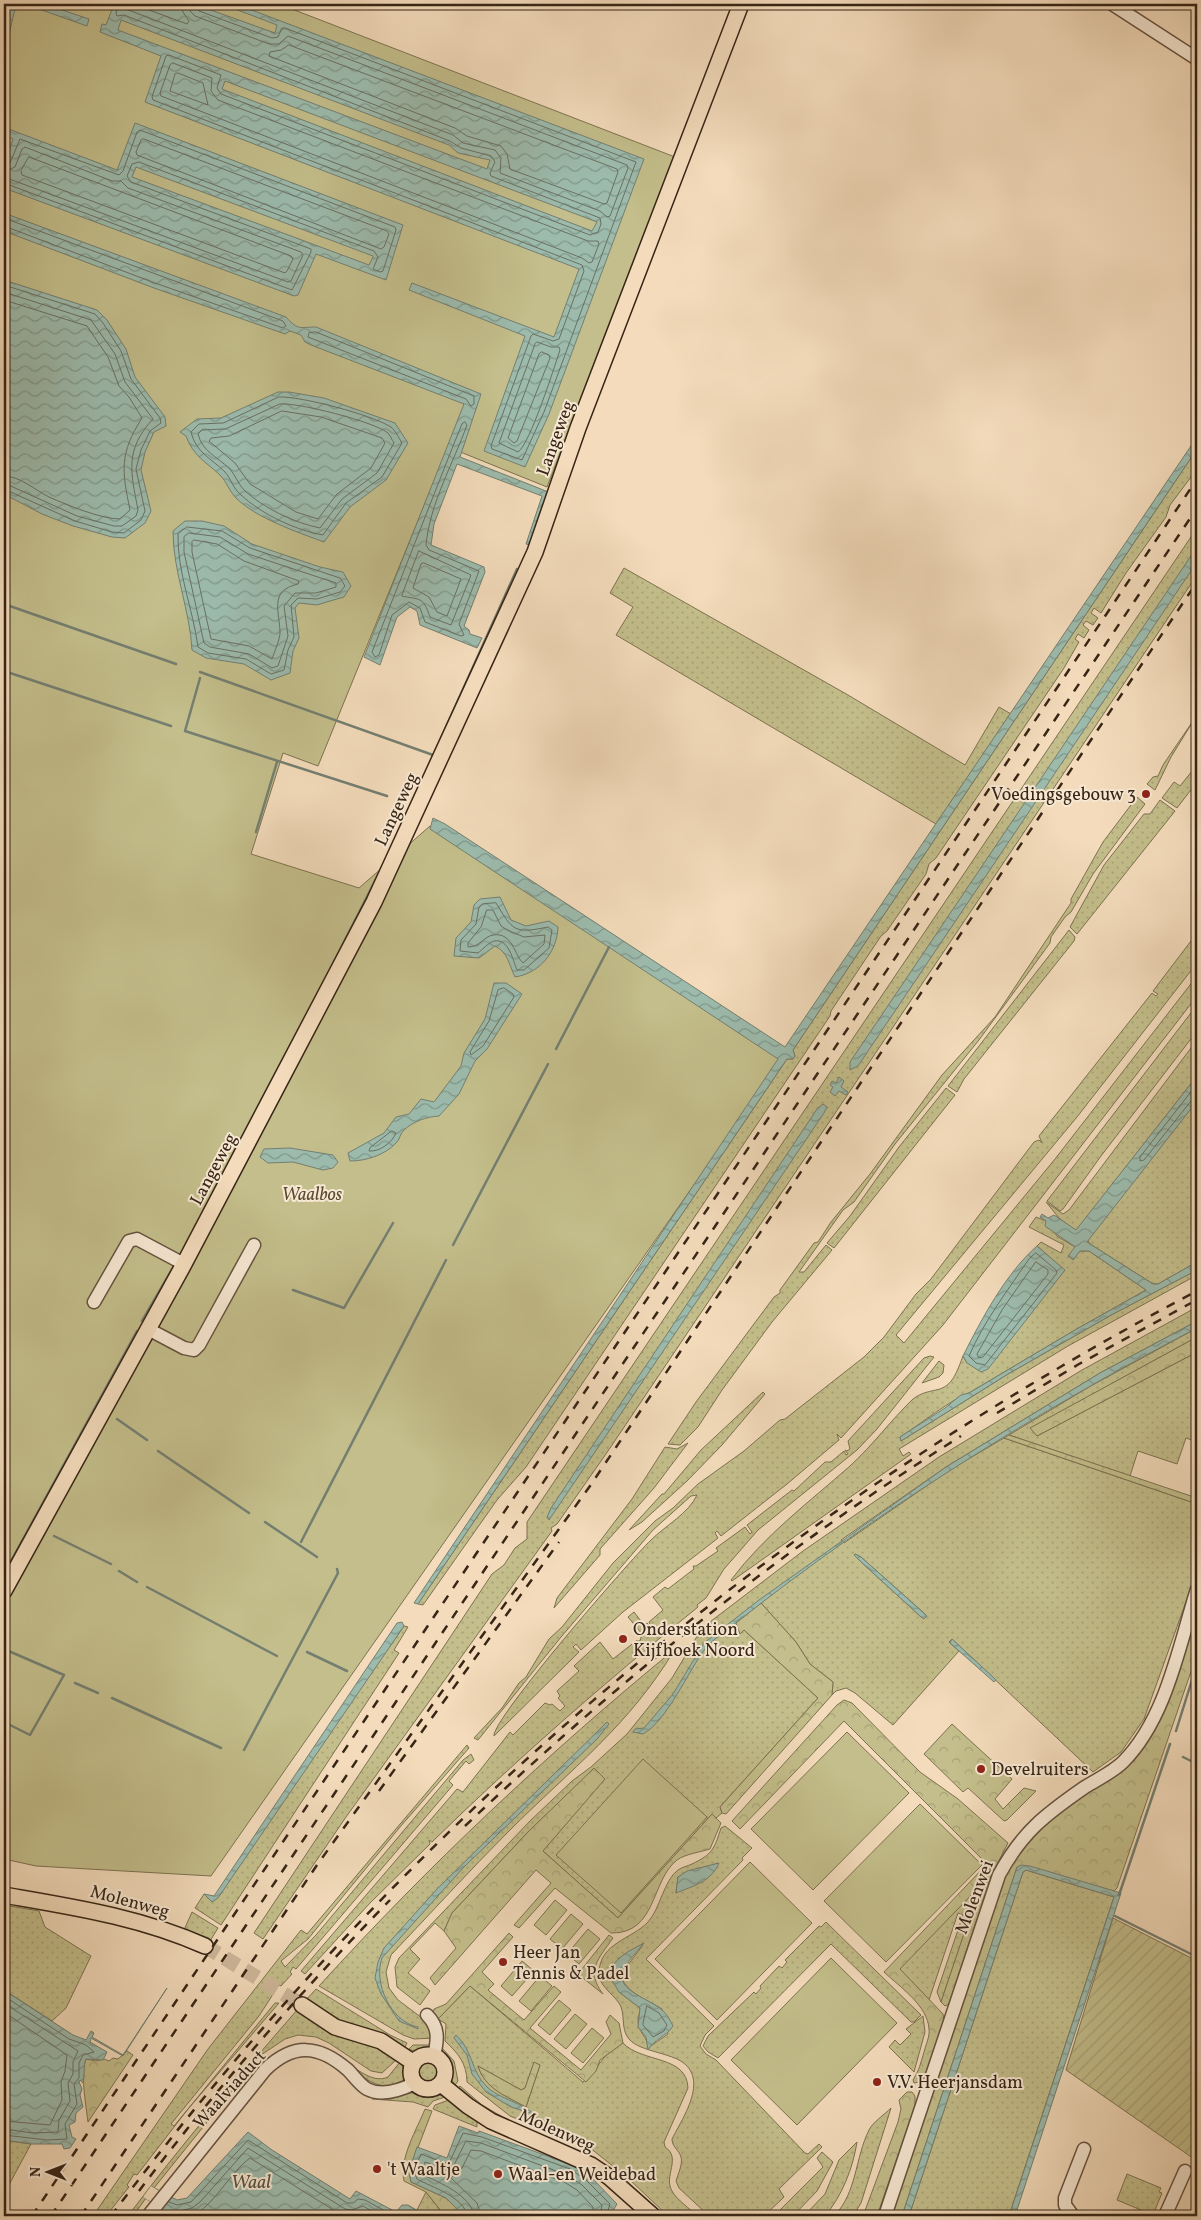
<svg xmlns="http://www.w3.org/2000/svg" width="1201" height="2220" viewBox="0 0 1201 2220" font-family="Vollkorn,serif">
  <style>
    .grass { fill: url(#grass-dots); stroke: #7d7250; fill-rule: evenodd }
    .forest { fill: url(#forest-crowns); stroke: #7d7250 }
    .park { fill: #c3be8b; stroke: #7d7250 }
    .garden { fill: url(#garden-furrows); stroke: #7d7250 }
    .water { fill: url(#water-waves); stroke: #747f71; fill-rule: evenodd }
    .pier { fill: #f3dbbb }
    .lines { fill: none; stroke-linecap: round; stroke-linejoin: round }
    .shore { stroke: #6a7062; stroke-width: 1 }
    .stream { stroke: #747f71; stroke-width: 2.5 }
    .major-tunnel { stroke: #cdb79a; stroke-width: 15; stroke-dasharray: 15 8; stroke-linecap: butt }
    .minor-casing { stroke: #66523f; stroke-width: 15 }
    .major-casing { stroke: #372516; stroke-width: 18 }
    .minor { stroke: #f7e8d3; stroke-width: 12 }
    .major { stroke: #f3dbbb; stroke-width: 15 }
    .rail { stroke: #372516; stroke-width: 2.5; stroke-dasharray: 9 9; stroke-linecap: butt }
    .poi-dot { fill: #8f2418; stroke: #f7e8d3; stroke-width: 2 }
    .labels { text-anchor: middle; stroke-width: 4; stroke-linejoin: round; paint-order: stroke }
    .street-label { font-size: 18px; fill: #372516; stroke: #f7e8d3 }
    .poi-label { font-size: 18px; fill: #372516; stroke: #f7e8d3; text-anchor: start }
    .park-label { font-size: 18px; font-style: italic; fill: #5a4b33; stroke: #f7e8d3 }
    .water-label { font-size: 19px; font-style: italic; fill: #555243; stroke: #f7e8d3 }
  </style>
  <defs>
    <pattern id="grass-dots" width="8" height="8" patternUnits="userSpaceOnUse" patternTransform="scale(1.25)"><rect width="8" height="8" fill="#c3be8b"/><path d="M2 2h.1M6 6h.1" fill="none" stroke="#a8a377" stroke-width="1.8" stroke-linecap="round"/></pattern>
    <pattern id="forest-crowns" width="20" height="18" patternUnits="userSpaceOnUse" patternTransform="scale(1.25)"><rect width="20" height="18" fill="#c3be8b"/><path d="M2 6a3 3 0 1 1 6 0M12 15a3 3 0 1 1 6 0" fill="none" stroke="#a8a377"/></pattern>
    <pattern id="garden-furrows" width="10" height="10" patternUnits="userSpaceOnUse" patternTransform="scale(1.25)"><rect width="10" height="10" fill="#c3be8b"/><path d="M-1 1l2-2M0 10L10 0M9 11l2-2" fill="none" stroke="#a8a377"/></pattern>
    <pattern id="water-waves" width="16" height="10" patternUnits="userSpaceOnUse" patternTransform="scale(1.25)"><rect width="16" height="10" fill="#9cbbad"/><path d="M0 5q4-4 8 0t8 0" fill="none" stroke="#80988c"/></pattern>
  </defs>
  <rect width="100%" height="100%" fill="#f3dbbb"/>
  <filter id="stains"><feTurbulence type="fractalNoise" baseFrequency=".004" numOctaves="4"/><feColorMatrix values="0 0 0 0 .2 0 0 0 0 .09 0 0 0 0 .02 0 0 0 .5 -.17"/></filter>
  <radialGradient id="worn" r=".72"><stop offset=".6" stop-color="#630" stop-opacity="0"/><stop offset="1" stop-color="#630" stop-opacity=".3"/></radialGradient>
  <path class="grass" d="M 1197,449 L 1197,469 L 1170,505 L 1166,517 L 1126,573 L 1101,613 L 1094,608 L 1091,613 L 1098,618 L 1093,625 L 1086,621 L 1083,625 L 1089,630 L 1084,638 L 1078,634 L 1075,639 L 1079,642 L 1064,668 L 936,858 L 929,864 L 926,874 L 887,931 L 881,936 L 831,1011 L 830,1016 L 526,1467 L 497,1500 L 423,1605 L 418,1604 L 787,1059 L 793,1059 L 795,1056 L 793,1050 Z
    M 1197,528 L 1197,575 L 608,1451 L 557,1524 L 551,1528 L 552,1531 L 346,1817 L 263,1939 L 254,1933 L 492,1574 L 504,1565 L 515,1548 L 527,1539 L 527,1522 Z
    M 624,568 L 848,695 L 965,765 L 999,707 L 1011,714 L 936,824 L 616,635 L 633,607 L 610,593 Z
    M 1197,715 L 1171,757 L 1155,790 L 1147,784 L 1153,777 L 1158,776 L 1163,765 Z
    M 1197,765 L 1197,782 L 1177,808 L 1162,798 L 1174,782 L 1180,786 Z
    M 1137,797 L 1145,804 L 1093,874 L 1071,912 L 1065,917 L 1051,937 L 1050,943 L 979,1040 L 895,1144 L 854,1202 L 843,1210 L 799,1272 L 804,1272 L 826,1245 L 832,1250 L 772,1322 L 722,1390 L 698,1427 L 680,1445 L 668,1444 L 696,1402 L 774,1297 L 780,1293 L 780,1290 L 814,1243 L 818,1242 L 831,1222 L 870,1174 L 942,1075 L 995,1017 L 1071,903 L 1071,899 L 1103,842 Z
    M 1160,800 L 1175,811 L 1077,934 L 1070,927 L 1104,865 L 1144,814 L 1150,814 Z
    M 1069,930 L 1075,937 L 1074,941 L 964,1079 L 957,1092 L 948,1086 Z
    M 1197,933 L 1197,963 L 1077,1117 L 896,1335 L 904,1343 L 1055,1159 L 1197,976 L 1197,996 L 943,1325 L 841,1438 L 837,1434 L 839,1440 L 787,1484 L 721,1536 L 717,1531 L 715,1533 L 718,1538 L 623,1612 L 581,1650 L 576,1644 L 573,1647 L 579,1652 L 494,1736 C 492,1719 630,1560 651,1540 C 665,1526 689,1513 697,1495 L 691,1496 L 653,1530 L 561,1637 L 478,1740 L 474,1738 L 502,1708 L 519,1683 L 526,1677 L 549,1639 L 562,1627 L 613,1563 L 655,1521 L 673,1508 L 698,1484 L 744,1451 L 780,1420 L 785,1419 L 864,1357 L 884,1337 L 916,1294 L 931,1279 L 1034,1142 L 1039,1140 L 1042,1143 L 1039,1136 L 1152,993 L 1156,996 L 1158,994 L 1153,991 Z
    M 1197,1005 L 1197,1031 L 1101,1156 L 1063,1209 L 1060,1211 L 1047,1201 Z
    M 1197,1040 L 1197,1076 L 1076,1231 L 1059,1218 L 1046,1202 L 1063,1214 L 1069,1210 Z
    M 946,1088 L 955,1095 L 834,1248 L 827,1243 L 850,1216 L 899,1147 Z
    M 1197,1101 L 1197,1262 L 1158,1284 L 1153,1284 L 1090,1244 L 1087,1239 Z
    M 1036,1217 L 1046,1221 L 1057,1236 L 1075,1247 L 1073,1260 L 1080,1251 L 1089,1251 L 1146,1290 L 1075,1330 L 969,1393 C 956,1396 915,1428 900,1437 L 901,1441 L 1008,1374 L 1113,1314 L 1197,1270 L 1197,1275 L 1068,1346 L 899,1449 L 903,1456 L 909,1452 L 911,1454 L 732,1581 L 731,1580 C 765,1535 808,1503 850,1466 C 873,1445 891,1420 913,1399 C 921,1393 927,1392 936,1390 C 953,1387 957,1371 963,1356 L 967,1363 L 1064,1270 L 1037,1246 L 1041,1242 L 1061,1253 L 1064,1245 L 1029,1227 Z
    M 1197,1307 L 1197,1321 L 1100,1373 L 946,1467 L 841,1540 L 844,1543 L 948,1471 L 1004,1438 L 1197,1504 L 1197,1571 L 1144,1719 L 1121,1752 L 1093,1772 L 952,1639 L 949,1642 L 959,1651 L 893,1725 L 855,1693 L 846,1688 L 836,1691 L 832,1695 L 833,1682 L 810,1664 L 796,1642 L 761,1603 L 741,1633 L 744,1630 L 818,1698 L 720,1807 L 722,1813 L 716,1818 L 712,1814 L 618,1918 L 543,1851 L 604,1779 L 594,1769 L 528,1832 L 452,1913 L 444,1931 L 435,1923 L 410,1949 L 420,1959 L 408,1973 L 430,1991 L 420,2005 L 397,1987 L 395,1967 L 399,1958 L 530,1821 L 572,1781 L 591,1767 L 627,1734 L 672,1678 L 702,1628 L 803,1551 L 939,1457 L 1082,1370 ZM 855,1554 L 861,1557 L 925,1614 L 921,1617 L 858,1559 Z
    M 1197,1328 L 1197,1337 L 1031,1428 L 1037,1436 L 1197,1352 L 1197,1424 L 1195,1429 L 1197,1431 L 1197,1442 L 1186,1438 L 1177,1464 L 1138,1451 L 1130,1476 L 1009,1435 L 1089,1387 Z
    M 930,1356 L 934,1357 L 877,1429 L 857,1450 L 758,1530 L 724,1569 L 706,1598 L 697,1605 L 698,1607 C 604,1683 517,1759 432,1842 L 429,1840 L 430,1844 L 370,1903 L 305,1974 L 301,1971 L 457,1789 L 463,1792 L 510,1732 L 513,1735 L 545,1703 L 550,1705 L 552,1704 L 560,1711 L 565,1706 L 558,1698 L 560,1696 L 557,1691 L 579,1671 L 574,1666 L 600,1642 L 613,1659 L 636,1641 L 640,1641 L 642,1634 L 628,1617 L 634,1612 L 644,1625 L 647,1623 L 651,1627 L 649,1622 L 663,1610 L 653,1597 L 665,1587 L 668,1589 L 694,1569 L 693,1566 L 696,1566 L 718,1551 L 716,1548 L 745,1527 L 750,1534 L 752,1532 L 747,1525 L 792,1490 L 794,1491 L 825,1462 L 831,1462 L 844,1451 L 846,1455 L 848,1454 L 845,1450 L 847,1451 L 850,1449 L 848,1441 L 924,1358 Z
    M 939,1361 L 944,1365 L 943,1373 L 939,1377 L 922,1383 Z
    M 763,1392 L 765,1394 L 722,1445 L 687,1481 L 642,1522 L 629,1530 L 662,1494 L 664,1494 L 701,1450 Z
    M 688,1443 L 654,1488 L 600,1549 L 600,1555 L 554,1608 L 557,1598 L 632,1499 L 665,1447 L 677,1449 Z
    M 404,1626 L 408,1627 L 394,1650 L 399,1653 L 221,1925 L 195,1908 L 204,1894 L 212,1902 Z
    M 675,1649 C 629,1726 571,1769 509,1831 C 469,1871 430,1914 391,1955 L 386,1972 L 389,1988 L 398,2000 L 430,2024 L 434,2038 L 414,2039 L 403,2035 L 319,1986 C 429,1865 548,1753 675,1649 Z
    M 467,1745 L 469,1748 L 400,1827 L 308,1939 L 281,1961 L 285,1967 L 316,1935 L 463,1760 L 471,1754 L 474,1760 L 469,1764 L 466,1761 L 449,1781 L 453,1785 L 296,1969 L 293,1967 L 290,1972 L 292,1974 L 281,1986 L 279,1985 L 259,2016 L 171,2124 L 174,2126 L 275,2003 L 279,2003 L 188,2109 L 137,2175 L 134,2174 L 127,2185 L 129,2187 L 106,2216 L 93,2216 L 208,2049 L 301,1930 L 307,1934 Z
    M 725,1826 L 752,1848 L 742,1858 L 743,1860 L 646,1959 L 714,2026 L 705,2035 L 700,2046 L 706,2054 L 716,2060 L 805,2153 L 808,2154 L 819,2144 L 822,2147 L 779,2189 L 784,2197 L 764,2216 L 709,2216 L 679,2188 L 676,2181 C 678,2174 683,2164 681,2157 C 679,2150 672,2147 672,2139 C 683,2117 712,2076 677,2059 C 670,2056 663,2054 656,2052 C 646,2049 635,2046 629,2039 C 620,2029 626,2013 619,2003 C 612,1993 598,1985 599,1972 C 600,1943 632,1939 648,1922 C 660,1909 664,1880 678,1870 C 682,1867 688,1866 692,1864 C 713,1854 714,1849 721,1828 ZM 718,1863 L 676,1893 L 676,1892 L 678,1877 ZM 643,1945 L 621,1974 C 623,1992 648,2000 662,2009 L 668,2034 L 648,2048 C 648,2037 638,2032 638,2021 C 638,2017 640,2013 640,2008 L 619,1992 L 618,1959 Z
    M 1026,1870 L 1114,1897 L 1009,2216 L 909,2216 L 1023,1872 Z
    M 981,1885 L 941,2002 L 937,1992 L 963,1915 L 958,1913 L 929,2000 L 899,1969 Z
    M 4,1905 L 39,1911 L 45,1927 L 91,1956 L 66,2008 L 52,2021 L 4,1990 L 4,1974 L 10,1967 L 4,1963 Z
    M 192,1912 L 218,1928 L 210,1941 L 184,1930 Z
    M 826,1922 L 921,2015 L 914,2022 L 911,2022 L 831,1944 L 718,2058 L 708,2052 L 703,2046 L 708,2036 L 754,1992 L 756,1994 L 761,1988 L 760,1986 L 779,1966 L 782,1968 L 787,1962 L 785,1960 L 819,1926 L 821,1927 Z
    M 470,1986 L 583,2082 C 600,2068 601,2054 623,2043 C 642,2063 687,2055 688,2088 L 664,2142 L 665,2147 C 682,2158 663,2176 672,2191 C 677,2200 690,2209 698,2216 L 668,2216 L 629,2179 L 594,2151 L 574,2141 L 510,2116 L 467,2082 C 467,2064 458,2053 445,2041 L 446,2024 L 438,2019 ZM 534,2063 L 540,2065 L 526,2107 C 507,2096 485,2089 478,2066 L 521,2090 L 525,2088 Z
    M 316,1989 L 390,2035 L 407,2043 L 405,2047 L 379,2033 L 339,2022 L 305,2001 Z
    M 297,2010 L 326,2030 L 379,2046 L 397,2059 L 382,2073 L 371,2071 L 329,2043 L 316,2037 L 298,2035 L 285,2039 L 261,2055 L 154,2188 L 152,2186 L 144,2197 L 146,2198 L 133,2216 L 128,2216 C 181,2145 239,2077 297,2010 Z
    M 923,2016 L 925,2032 L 914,2072 L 889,2047 L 895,2040 L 900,2045 L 911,2034 L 906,2029 Z
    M 413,2045 L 432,2045 C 428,2054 417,2053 409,2049 Z
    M 442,2048 L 454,2061 L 458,2081 L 455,2085 L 450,2077 Z
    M 337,2055 C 351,2064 371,2085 388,2077 L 400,2062 L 405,2070 L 406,2077 C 383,2101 355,2071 337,2055 Z
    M419 2072a9 9 0 1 1 18 0a9 9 0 1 1-18 0Z
    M 460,2086 L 482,2105 L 513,2123 L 497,2119 L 460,2091 L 458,2088 Z
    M 415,2092 L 437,2094 L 445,2097 L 433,2101 L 428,2107 L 413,2102 L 372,2099 L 373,2097 L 395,2097 Z
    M 449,2100 L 477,2118 L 477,2127 L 433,2109 L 435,2105 Z
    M 891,2108 L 861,2203 L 853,2216 L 834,2216 C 857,2193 855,2158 869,2130 C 873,2122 884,2115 891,2108 Z
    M 4,2140 L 31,2144 L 4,2194 Z
    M 857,2142 C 853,2168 842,2196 825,2216 L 804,2216 L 825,2194 L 839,2160 Z
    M 822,2152 L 833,2162 L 817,2191 L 793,2216 L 774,2216 L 823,2167 L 817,2158 Z
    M 1127,2174 L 1161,2188 L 1159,2192 L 1162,2193 L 1153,2215 L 1117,2200 Z
    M 426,2192 L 445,2216 L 425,2216 L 417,2210 Z"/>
  <path class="forest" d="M 1197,1337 L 1197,1352 L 1037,1436 L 1030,1428 Z
    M 1009,1435 L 1197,1498 L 1197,1504 L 1004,1438 Z
    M 761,1603 L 796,1642 L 810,1664 L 833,1682 L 832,1695 L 726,1814 L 722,1813 L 720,1807 L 818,1698 L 744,1630 L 740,1634 L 736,1623 Z
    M 1197,1603 L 1197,1654 L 1117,1888 L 1114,1891 L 1017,1867 L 902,2216 L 887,2216 L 1007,1869 L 1035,1831 L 1137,1753 Z
    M 844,1700 L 852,1703 L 920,1772 L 958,1799 L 1008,1843 L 991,1876 L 949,2004 L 945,2006 L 941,2002 L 980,1886 L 900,1969 L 943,2014 L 944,2020 L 923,2081 L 914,2083 L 913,2080 C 919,2071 921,2062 924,2052 C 926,2044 930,2036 929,2029 C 928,2006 900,1987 884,1972 L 987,1864 L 844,1721 L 740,1829 L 732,1821 L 837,1705 Z
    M 952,1724 L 1012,1779 L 995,1799 L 1003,1809 L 1024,1788 L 1036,1791 L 1007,1820 L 1004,1821 L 968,1788 L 963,1792 L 924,1754 Z
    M 594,1768 L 605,1779 L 543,1851 L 618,1918 L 712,1814 L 721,1823 L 710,1849 C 701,1852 685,1854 677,1860 C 651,1880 657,1934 611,1933 L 555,1888 L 519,1928 L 514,1925 L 551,1883 L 536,1870 L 435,1985 L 430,1978 L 456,1948 L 444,1931 L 452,1913 L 528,1832 Z
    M 509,1933 L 513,1937 L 482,1972 L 494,1984 L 488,1990 L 524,2020 L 554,1986 L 561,1992 L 530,2028 L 581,2070 L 611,2034 L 606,2022 L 610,2015 L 619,2023 L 623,2043 L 600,2060 L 596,2071 L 586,2082 L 470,1986 L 438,2019 L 433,2014 L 434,2009 L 446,2004 Z
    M 609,1935 L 613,1938 C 599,1958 585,1971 603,1994 L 578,1974 Z
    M 127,2051 L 133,2055 L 88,2122 C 86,2106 80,2072 86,2059 L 96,2061 L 104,2059 L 109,2061 L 113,2058 L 118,2059 Z
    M 534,2062 L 540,2065 L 526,2107 C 506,2096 485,2089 478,2066 L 521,2090 L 525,2088 Z
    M 907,2092 L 912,2092 L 915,2096 L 915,2106 L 877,2216 L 863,2216 L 898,2122 L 901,2109 L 899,2100 Z
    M 425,2109 L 432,2111 L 409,2171 L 411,2182 L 446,2198 L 464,2216 L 445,2216 L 426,2192 L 404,2181 C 399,2158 417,2129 425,2109 Z"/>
  <path class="park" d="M 4,4 L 279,4 L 675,157 L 547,487 L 448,447 L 318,766 L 283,753 L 251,854 L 359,888 L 430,826 L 784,1056 L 211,1876 L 36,1866 L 4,1859 Z
    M 847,1732 L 909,1793 L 813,1890 L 751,1829 Z
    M 643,1759 L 707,1817 L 621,1913 L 556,1855 Z
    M 920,1804 L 982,1865 L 886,1962 L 824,1901 Z
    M 750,1862 L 812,1923 L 717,2020 L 655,1959 Z
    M 555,1900 L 567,1910 L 546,1935 L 534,1925 Z
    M 571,1914 L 583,1924 L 562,1949 L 550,1939 Z
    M 588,1929 L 600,1939 L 579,1964 L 567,1954 Z
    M 831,1958 L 897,2023 L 797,2125 L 731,2060 Z
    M 522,1961 L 534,1971 L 512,1996 L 501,1986 Z
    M 540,1976 L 552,1986 L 531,2011 L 519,2001 Z
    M 559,2000 L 571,2010 L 550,2035 L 538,2025 Z
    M 575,2014 L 587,2024 L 566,2049 L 554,2039 Z
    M 592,2028 L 604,2038 L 583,2063 L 571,2053 Z"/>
  <path class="garden" d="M 1113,1918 L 1197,1961 L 1197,2161 L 1066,2070 Z"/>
  <path class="water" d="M 4,4 L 16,4 L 4,57 Z
    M 36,4 L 44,4 L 89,19 L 87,26 L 36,8 Z
    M 114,4 L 194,4 L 275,33 L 277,25 L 222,4 L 236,4 L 644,159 L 549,414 L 525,467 L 484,451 L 525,336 L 409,290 L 412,283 L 554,337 L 579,269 L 145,102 L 161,56 L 100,32 L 102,24 L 106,25 ZM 121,20 L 449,145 L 458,153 L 490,160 L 487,169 L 118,30 ZM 225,81 L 597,222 L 592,231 L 222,89 Z
    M 135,123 L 403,225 L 386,280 L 316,254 L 298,295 L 294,296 L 4,188 L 4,167 L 13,139 L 4,134 L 6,128 L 117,170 ZM 136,167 L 373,256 L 373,257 L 369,265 L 132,177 Z
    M 4,213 L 286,317 C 299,331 299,327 316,327 L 481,394 L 460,457 L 551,493 L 530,545 L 526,544 L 542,496 L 457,464 L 434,524 L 431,545 L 484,567 L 485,572 L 464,626 L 469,630 L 470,634 L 482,638 L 477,648 L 420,625 L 417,611 L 410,607 L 397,617 L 380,665 L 364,657 L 464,404 L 311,345 L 305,342 L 301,335 L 290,331 L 285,334 L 154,288 L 4,231 Z
    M 4,280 L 97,310 L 107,320 L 126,349 L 135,377 L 165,417 L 166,426 L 154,432 L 145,452 L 141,470 L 151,511 L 145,523 L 125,538 L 112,537 L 73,526 L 42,514 L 4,494 Z
    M 278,392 L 289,392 L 324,398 L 395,423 L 408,443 L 386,480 L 350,507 L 324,542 C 297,532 256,518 236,498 C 229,491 227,482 220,475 C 206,462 193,456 186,436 L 180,432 L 197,419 L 221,418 Z
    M 1197,437 L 1197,449 L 793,1050 L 795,1056 L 793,1059 L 787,1059 L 418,1604 L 414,1603 L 778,1059 L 430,829 L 433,818 L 445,824 L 785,1047 Z
    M 185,521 L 202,521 L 224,526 L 252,544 L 320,567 L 343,572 L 351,586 L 344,597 L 330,601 L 317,605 L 299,603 L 295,608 L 299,638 L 293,651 L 290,673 L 271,680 L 244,664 L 206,658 L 192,650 C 190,610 173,572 173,531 Z
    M 1197,547 L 1197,562 L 858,1066 L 850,1070 L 850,1062 Z
    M 500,897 L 511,920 L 526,926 L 549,921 L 558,927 C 557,952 540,973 515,977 C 509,965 508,952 495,946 L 479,958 L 454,956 L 456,938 L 471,922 L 474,905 L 480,899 Z
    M 494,983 L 506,983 L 522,994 L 487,1049 L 475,1061 L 459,1094 L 439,1116 C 426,1117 414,1121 404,1130 C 400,1133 400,1140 396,1143 C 385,1155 366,1161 350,1161 L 348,1153 L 384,1133 L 396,1117 L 409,1114 L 421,1099 L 434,1102 L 461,1066 L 464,1053 L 485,1019 Z
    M 1197,1076 L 1197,1101 L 1087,1242 L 1153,1284 L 1158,1284 L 1197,1262 L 1197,1270 L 1113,1314 L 1008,1374 L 901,1441 L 900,1437 L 945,1408 L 961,1395 L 969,1393 L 1075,1330 L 1146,1290 L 1089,1251 L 1080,1251 L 1073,1260 L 1068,1256 L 1075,1247 L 1045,1226 L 1046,1221 L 1040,1217 L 1042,1214 L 1048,1218 L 1054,1215 L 1076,1230 Z
    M 839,1077 L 844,1081 L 841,1087 L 848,1092 L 846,1095 L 839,1091 L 835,1096 L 830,1092 L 833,1087 L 830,1085 L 832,1081 L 836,1083 Z
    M 823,1104 L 827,1107 L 824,1113 L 549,1520 L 547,1517 L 551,1508 L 817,1109 Z
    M 290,1148 L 333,1155 L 338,1162 L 333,1168 L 323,1170 L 293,1162 L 268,1163 L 260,1157 L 264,1149 Z
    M 1037,1246 L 1065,1270 L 988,1369 L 981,1372 L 967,1363 L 963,1356 C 981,1320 1006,1273 1037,1246 Z
    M 1197,1321 L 1197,1328 C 1036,1412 880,1509 737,1622 C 727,1630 713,1639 705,1649 C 688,1671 668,1720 643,1734 L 633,1732 L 635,1729 L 644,1728 L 673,1694 L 704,1643 L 759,1600 L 946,1467 L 1100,1373 Z
    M 855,1554 L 861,1557 L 927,1616 L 924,1619 L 921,1617 L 858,1559 L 854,1555 Z
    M 402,1622 L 404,1626 L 218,1898 L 212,1902 L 204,1894 L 214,1896 L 397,1623 Z
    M 952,1639 L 993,1677 L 996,1680 L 994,1682 L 950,1643 Z
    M 607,1722 L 609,1724 L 597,1739 L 464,1867 L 382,1958 C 373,1983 391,2022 418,2027 L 418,2029 L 399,2021 L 381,1994 L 375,1978 L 378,1962 L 384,1948 L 437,1889 Z
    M 719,1863 C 711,1882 693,1886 676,1893 L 678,1877 L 687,1871 Z
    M 1021,1865 L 1030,1866 L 1121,1893 L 1015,2216 L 1009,2216 L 1114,1897 L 1026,1870 L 1023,1872 L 909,2216 L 902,2216 L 1017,1867 Z
    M 644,1943 C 637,1952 627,1961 623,1972 C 615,1990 652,2000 662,2010 C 667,2014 670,2020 673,2026 C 666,2037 654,2039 648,2050 L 646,2037 L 638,2027 L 640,2008 L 619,1992 L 609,1975 C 613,1958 629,1951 644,1943 Z
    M 167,1988 L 123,2056 L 91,2038 L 90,2042 L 107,2052 L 103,2060 L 86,2059 C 83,2066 85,2075 83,2083 L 80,2080 L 79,2082 L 82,2089 L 80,2095 L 83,2107 L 76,2113 L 75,2122 L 69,2125 L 72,2137 L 76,2139 L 70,2148 L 64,2149 L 62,2144 L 31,2144 L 4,2140 L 4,1990 L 73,2035 L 86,2040 L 91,2031 L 94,2033 L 92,2037 L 123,2055 Z
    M 456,2035 C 474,2052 470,2070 487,2087 C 498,2098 527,2105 533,2114 L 511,2107 L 486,2092 L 472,2074 L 467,2055 L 454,2038 Z
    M 459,2126 L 478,2133 L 479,2131 L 572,2165 L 590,2176 L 617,2204 L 610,2216 L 464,2216 L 446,2198 L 411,2182 L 409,2171 L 417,2147 L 447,2158 Z
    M 248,2132 L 272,2150 L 350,2199 L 356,2191 L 396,2212 L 402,2205 L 408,2205 L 425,2215 L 164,2216 L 156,2205 L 143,2197 L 151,2186 L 177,2200 L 187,2198 Z"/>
  <path class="pier" d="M 151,2186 L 170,2198 L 156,2205 L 143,2197 Z"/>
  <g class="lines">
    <path class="shore" d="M 118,4 L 116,13 L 117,16 L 124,15 L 450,141 L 461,148 L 491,156 L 495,162 L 490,173 L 491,176 L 600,218 L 601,224 L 598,232 L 590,235 L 221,94 L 217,88 L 221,75 L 169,55 L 166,56 L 152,97 L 153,100 L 582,265 L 584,271 L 559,339 L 553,341 L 533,334 L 531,336 L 491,446 L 492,449 L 522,460 L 544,412 L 636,162 L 285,28 L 282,28 L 278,37 L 272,38 L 199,11 L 195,4
      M 124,4 L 126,9 L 453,135 L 463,143 L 495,150 L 501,158 L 500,173 L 600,211 L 607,217 L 610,216 L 628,168 L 627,165 L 288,36 L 279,44 L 269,44 L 195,16 L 190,11 L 189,4
      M 133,4 L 187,24 L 189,21 L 183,12 L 181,4
      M 289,45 L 617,169 L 618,172 L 607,203 L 604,204 L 510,169 L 507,154 L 501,146 L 467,136 L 455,128 L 269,56 L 270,52 L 281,50 Z
      M 173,63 L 212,78 L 211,91 L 218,100 L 588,241 L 598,241 L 599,244 L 592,262 L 589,263 L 582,258 L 161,96 L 160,93 L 170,65 Z
      M 178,73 L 203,83 L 208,105 L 170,91 L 175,74 Z
      M 144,139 L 387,231 L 389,234 L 384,247 L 381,249 L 137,155 L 136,152 L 141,140 Z
      M 29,157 L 291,256 L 293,259 L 287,271 L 285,273 L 22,175 L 21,171 Z
      M 4,165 L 10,163 L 20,139 L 119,175 L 123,171 L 137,132 L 140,130 L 395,227 L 396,230 L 383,271 L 380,272 L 373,269 L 378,257 L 374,251 L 139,162 L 132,164 L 127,176 L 131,182 L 311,249 L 311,252 L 292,290 L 4,183
      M 4,172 L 15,167 L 22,149 L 25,147 L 112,181 L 121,181 L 128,188 L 301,252 L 303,255 L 291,281 L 288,282 L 4,177
      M 4,218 L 283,321 L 286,326 L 283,328 L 155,283 L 4,226
      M 4,285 L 95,314 L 103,323 L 121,351 L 131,379 L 160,418 L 161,423 L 150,431 L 141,450 L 136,469 L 145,511 L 141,520 L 124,533 L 112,532 L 75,521 L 4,489
      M 4,292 L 91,320 L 115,354 L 125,382 L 153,419 C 124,450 131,473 138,510 L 136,516 L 122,526 L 114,526 L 77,516 L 4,483
      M 4,300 L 87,326 L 108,357 L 119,386 L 129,397 L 142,418 C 119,454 122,471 130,510 L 120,519 C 101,519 67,505 49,497 C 35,490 20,476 4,476
      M 316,332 L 474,396 L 474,404 L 471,406 L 466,399 L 308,337 L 309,333 Z
      M 537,342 L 551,347 L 559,347 L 560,350 C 554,368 530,444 518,452 L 499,443 L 535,344 Z
      M 542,352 L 549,355 L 550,358 L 517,441 L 514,443 L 508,438 L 539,354 Z
      M 279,397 C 301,396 372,415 391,427 C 395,430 399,438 402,443 L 382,477 L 346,503 L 323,535 C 295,530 261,514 240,494 C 233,488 231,479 225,472 C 211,458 196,453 191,432 L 199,424 L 223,423 Z
      M 280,404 C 297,402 375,422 388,433 C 390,435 392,440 394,443 L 377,473 L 342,499 L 320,528 C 295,523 263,508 244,490 C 238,484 235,474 229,468 C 217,457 202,451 198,434 L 202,430 L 225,429 Z
      M 282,411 L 321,417 L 382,438 L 385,443 L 371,468 L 337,494 L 318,519 L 296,512 L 250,484 L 235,463 L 209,441 L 211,438 L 229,436 Z
      M 465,422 L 467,425 C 453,464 430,503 426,545 L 429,550 L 479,571 L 459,624 L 464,635 L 461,636 L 425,622 L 420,608 L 409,602 L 392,615 L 379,655 L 375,657 L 372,652 L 455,441 L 462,424 Z
      M 187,527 L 222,531 L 250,548 L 340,578 L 345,586 L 340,592 L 317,599 L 298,598 L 291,605 L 294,637 L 288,650 L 284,670 L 271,674 L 246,659 L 208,653 L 198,647 C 193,609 177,572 178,534 Z
      M 189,533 L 220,537 L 248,554 L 336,583 L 336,587 L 316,593 L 295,593 L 284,606 L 288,636 L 278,666 L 272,668 L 249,654 L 210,647 L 204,643 L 184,552 L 184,537 Z
      M 194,540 L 217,544 L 244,561 L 299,581 L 298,584 C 268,591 280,612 280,633 C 280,639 274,653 272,659 L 249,646 L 211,639 L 192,552 L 192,542 Z
      M 419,551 L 471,575 L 451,625 L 430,617 C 423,596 420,600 402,596 Z
      M 424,563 L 461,579 L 447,616 L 437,612 L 429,597 L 413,588 L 421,564 Z
      M 496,903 C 513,931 514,934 548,927 L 552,930 L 549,948 L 524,970 L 517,970 C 513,961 509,938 494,941 C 488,943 482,950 478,953 L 460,951 L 461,940 L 476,924 L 479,907 L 483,904 Z
      M 487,910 L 493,910 L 501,926 L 507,930 L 524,937 L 545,935 L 544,944 L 523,963 C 514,955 513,932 493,935 C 483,937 480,947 468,947 L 468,943 L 481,927 Z
      M 504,988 L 513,994 L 514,997 L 483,1046 L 471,1055 L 470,1052 L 489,1021 L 498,990 Z
      M 1197,1084 L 1140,1157 L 1140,1161 L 1144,1160 L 1191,1101 L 1197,1099
      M 392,1131 L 396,1133 C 392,1143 379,1152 369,1151 L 370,1148 Z
      M 1036,1253 L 1056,1270 L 1057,1273 L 985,1365 L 976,1363 L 969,1356 C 984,1321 1008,1290 1029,1259 Z
      M 1036,1262 L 1048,1270 L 1048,1274 L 983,1357 L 979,1358 L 977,1354 L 1002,1310 Z
      M 4,1996 L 69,2039 L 86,2045 L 94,2052 L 83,2055 L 79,2063 L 79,2078 L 74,2084 L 77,2104 L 65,2124 L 67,2139 L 47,2140 L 4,2135
      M 4,2003 L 78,2051 L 73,2062 L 73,2074 L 68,2083 L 70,2101 L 59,2120 L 58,2132 L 33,2133 L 4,2129
      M 647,2006 L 659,2013 L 667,2025 L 664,2031 L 653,2037 L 643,2025 Z
      M 4,2012 L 67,2055 L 65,2071 L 61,2082 L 62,2100 L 50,2125 L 4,2121
      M 169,2202 L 177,2205 L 191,2202 L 248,2140 L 347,2203 L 353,2203 L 358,2199 L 365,2200 L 394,2216
      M 175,2216 L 176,2212 L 192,2208 L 200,2202 L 248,2148 L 345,2209 L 352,2210 L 363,2206 L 381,2216
      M 191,2216 C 212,2209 230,2172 250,2158 L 343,2216
      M 467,2216 C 465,2197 431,2187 417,2179 L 414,2171 L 421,2154 L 444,2163 L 450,2161 L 463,2133 L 482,2137 L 570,2169 L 586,2180 L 610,2204 L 606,2216
      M 474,2216 C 472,2196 439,2182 423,2175 L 421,2172 L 425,2162 L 444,2169 L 453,2167 L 466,2141 L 481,2143 L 567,2175 L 582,2185 L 602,2205 L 600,2216
      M 481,2216 L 477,2203 L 451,2178 L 462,2168 L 471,2150 L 481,2151 L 564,2182 L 577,2190 L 593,2207 L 593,2216"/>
    <path class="stream" d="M 4,604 L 176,664
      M 4,671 L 171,726
      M 200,672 L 433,755
      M 200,678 L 185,731 L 387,796
      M 425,774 L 517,569
      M 256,832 L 277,762
      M 331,968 L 384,863
      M 556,1049 L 609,947
      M 453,1245 L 548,1064
      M 293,1290 L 344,1308 L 393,1223
      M 142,1321 L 174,1266
      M 117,1419 L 147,1440
      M 158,1451 L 249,1513
      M 265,1522 L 317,1557
      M 54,1536 L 111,1564
      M 301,1542 L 446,1260
      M 119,1571 L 137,1582
      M 4,1574 L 137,1331
      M 147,1587 L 277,1656
      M 4,1649 L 64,1675 L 30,1735 L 4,1722
      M 307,1652 L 347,1671
      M 75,1683 L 98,1693
      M 112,1698 L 221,1748
      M 1176,1731 L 1197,1664
      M 244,1750 L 338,1573 L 337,1569
      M 1183,1757 L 1197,1764
      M 1119,1895 L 1170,1744
      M 1115,1916 L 1197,1957"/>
    <path class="major-tunnel" d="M 205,1946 L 302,2005"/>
    <g class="minor-casing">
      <path id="minor" d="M 1112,4 L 1197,59
        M 94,1302 L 129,1241 L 137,1239 L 184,1264
        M 148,1329 L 184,1348 L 194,1350 L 199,1345 L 254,1245
        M 427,2015 C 439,2027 438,2039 434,2056
        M 148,2216 L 265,2070 C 293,2043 318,2044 348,2070 C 354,2076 360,2085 367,2089 C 382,2097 401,2090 415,2083
        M 885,2216 L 999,1875 C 1022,1832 1046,1814 1085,1787 C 1098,1779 1113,1772 1123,1762 C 1166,1719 1179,1646 1197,1589
        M 1073,2216 L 1065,2205 L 1065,2198 L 1084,2149
        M 1165,2216 L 1185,2171"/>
    </g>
    <g class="major-casing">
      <path id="major" d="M 4,1591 L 184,1264 L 374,902 L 535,552 L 578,428 L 741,4
        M 4,1895 C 73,1907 140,1917 205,1946
        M 302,2005 L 335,2027 L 381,2041 L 414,2063
        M411 2072a17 17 0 1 1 34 0a17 17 0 1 1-34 0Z
        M 441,2084 L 468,2106 L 491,2121 L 591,2165 L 609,2177 L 653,2216"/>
    </g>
    <use href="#minor" class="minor"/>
    <use href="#major" class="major"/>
    <path class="rail" d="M 997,1413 L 1079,1364 L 1191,1303
      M 379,1791 L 559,1542
      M 465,1826 C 618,1681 783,1548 961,1436
      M 139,2191 C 216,2089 301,1991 390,1900
      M 32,2216 L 1197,479
      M 51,2216 L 1197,508
      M 81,2216 L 317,1865 L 590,1486 L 1197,582
      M 111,2216 C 400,1830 770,1515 1197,1291"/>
  </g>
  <g class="poi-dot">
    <circle cx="1146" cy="794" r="5"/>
    <circle cx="623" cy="1639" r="5"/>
    <circle cx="981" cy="1769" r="5"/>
    <circle cx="503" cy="1962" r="5"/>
    <circle cx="877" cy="2082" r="5"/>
    <circle cx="377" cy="2169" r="5"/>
    <circle cx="498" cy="2174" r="5"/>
  </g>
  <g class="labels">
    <g class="street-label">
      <text transform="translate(555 438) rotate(-70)" y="6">Langeweg</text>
      <text transform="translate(396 809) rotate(-65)" y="6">Langeweg</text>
      <text transform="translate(213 1169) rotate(-62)" y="6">Langeweg</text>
      <text transform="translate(974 1897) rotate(-69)" y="6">Molenwei</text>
      <text transform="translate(130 1901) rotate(15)" y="6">Molenweg</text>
      <text transform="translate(229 2089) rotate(-48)" y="6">Waalviaduct</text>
      <text transform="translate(557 2130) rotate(24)" y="6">Molenweg</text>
    </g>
    <g class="poi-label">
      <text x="1136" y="800" text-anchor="end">Voedingsgebouw 3</text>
      <text x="633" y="1635">Onderstation<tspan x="633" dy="21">Kijfhoek Noord</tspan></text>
      <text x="991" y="1775">Develruiters</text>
      <text x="513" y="1958">Heer Jan<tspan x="513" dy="21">Tennis &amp; Padel</tspan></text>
      <text x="887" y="2088">V.V. Heerjansdam</text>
      <text x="387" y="2175">'t Waaltje</text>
      <text x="508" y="2180">Waal-en Weidebad</text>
    </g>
    <g class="park-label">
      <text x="312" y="1200">Waalbos</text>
    </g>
    <g class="water-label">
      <text x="251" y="2188">Waal</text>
    </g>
  </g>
  <rect width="1201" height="2220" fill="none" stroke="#f3dbbb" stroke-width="20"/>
  <rect x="5" y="5" width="1191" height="2210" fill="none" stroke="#372516" stroke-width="2.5"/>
  <rect x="10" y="10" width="1181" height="2200" fill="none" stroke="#372516"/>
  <g transform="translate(48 2172) rotate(270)" stroke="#f7e8d3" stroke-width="4" paint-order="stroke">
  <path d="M0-4L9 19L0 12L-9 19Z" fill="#372516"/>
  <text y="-8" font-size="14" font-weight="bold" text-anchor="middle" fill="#372516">N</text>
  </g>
  <rect width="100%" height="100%" filter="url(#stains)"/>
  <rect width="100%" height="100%" fill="url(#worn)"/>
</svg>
